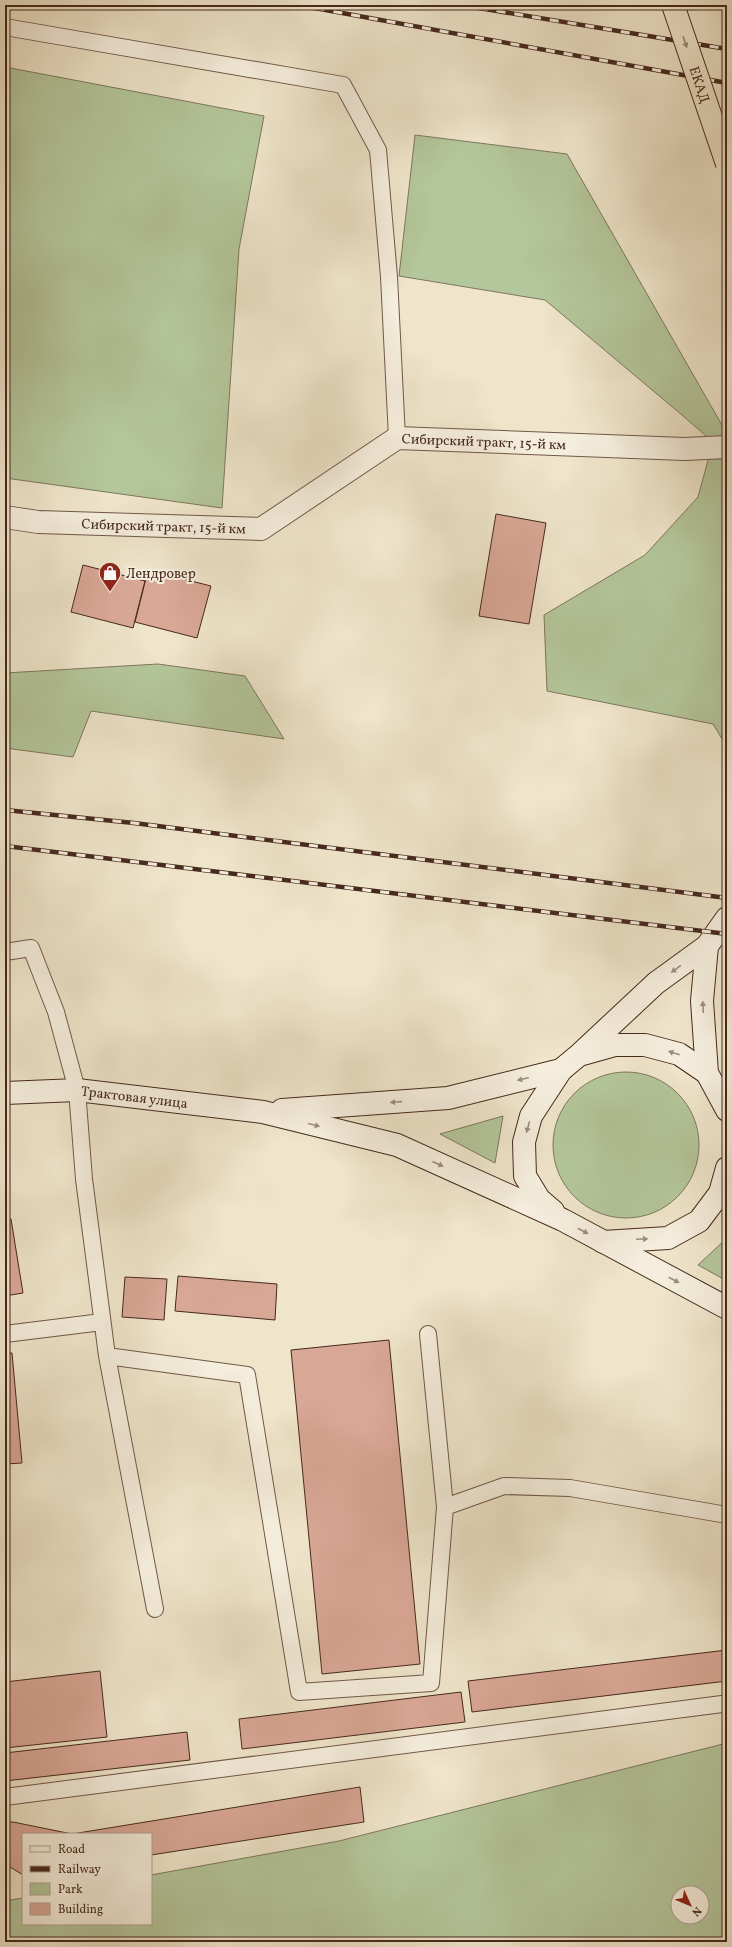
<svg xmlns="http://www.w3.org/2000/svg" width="732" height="1947" viewBox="0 0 732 1947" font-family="Vollkorn,serif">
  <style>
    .green { fill: #b4c69b; stroke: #7d785c; fill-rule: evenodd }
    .building { fill: #d9a796; stroke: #46291d }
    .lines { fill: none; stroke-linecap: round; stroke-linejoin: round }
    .service-casing { stroke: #705848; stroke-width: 18 }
    .minor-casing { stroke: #705848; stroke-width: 24 }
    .secondary-casing { stroke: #46291d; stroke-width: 24 }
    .service { stroke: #f5eedd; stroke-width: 16 }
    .minor { stroke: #f5eedd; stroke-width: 22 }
    .secondary { stroke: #f5eedd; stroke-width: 22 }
    .rail-casing { stroke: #46291d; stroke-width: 4.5 }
    .rail { stroke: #f5eedd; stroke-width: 3; stroke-dasharray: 9; stroke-linecap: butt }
    .trunk-bridge-casing { stroke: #46291d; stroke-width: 24; stroke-linecap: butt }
    .trunk-bridge { stroke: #efe5cb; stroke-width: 22 }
    .oneway { fill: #9a8774 }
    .oneway2 { fill: #9e8c7d }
    .labels { text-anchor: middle; stroke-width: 4; stroke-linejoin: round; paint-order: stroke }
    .street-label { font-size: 14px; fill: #46291d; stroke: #f5eedd }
    .poi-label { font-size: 14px; fill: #46291d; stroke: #f5eedd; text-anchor: start }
  </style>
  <rect width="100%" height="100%" fill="#efe5cb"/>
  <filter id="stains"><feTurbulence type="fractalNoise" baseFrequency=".005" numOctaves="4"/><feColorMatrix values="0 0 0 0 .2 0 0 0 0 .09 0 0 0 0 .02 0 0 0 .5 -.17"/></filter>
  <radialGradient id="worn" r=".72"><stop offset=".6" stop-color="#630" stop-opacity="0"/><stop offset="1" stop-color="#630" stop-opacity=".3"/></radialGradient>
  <path class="green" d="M 5,67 L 264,116 L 239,249 L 222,508 L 5,478 Z
    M 415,135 L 567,154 L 727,434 L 727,747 L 713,724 L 547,691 L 544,615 L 645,555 L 698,497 L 713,442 L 682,415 L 545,300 L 399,276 Z
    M 158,664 L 245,676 L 284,739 L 91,711 L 73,757 L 5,748 L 5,673 Z
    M553 1145a73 73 0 1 1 146 0a73 73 0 1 1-146 0Z
    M 503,1116 L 495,1163 L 440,1134 Z
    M 727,1238 L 727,1281 L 698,1265 Z
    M 727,1743 L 727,1942 L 5,1942 L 5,1901 L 23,1898 L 23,1924 L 151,1924 L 151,1875 L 339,1841 ZM 678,1893 L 702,1893 L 702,1917 L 678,1917 Z"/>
  <path class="building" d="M 496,514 L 546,523 L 529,624 L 479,616 Z
    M 83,565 L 145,581 L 133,628 L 71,612 Z
    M 148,570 L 211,586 L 197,638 L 135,622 Z
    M 11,1219 L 23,1293 L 5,1296 L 5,1220 Z
    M 178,1276 L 277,1284 L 275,1320 L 175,1311 Z
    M 125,1277 L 167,1279 L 164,1320 L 122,1317 Z
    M 389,1340 L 420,1664 L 322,1674 L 291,1350 Z
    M 5,1353 L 12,1353 L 22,1463 L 5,1464 Z
    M 727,1650 L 727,1681 L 472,1712 L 468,1681 Z
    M 100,1671 L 107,1737 L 5,1748 L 5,1682 Z
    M 461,1692 L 465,1722 L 242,1749 L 239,1719 Z
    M 187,1732 L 190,1760 L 5,1781 L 5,1753 Z
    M 360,1787 L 364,1822 L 151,1855 L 151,1834 L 23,1834 L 23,1875 L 5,1864 L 5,1823 L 13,1822 L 72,1834 Z"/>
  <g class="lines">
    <g class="service-casing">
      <path id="service" d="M 5,27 L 343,85 L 378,150 L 389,277 L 397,438
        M 5,952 L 31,948 L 56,1012 L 77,1090 L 84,1179 L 107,1356 L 247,1375 L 299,1692 L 431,1683 L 445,1507 L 504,1486 L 570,1488 L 727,1515
        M 5,1334 L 102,1322
        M 428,1334 L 445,1507
        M 107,1356 L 155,1609
        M 5,1797 L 722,1704"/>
    </g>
    <g class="minor-casing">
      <g id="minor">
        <path id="s1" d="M 5,517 L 38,522 L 261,529 L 397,438 L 685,449 L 727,447"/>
      </g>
    </g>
    <g class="secondary-casing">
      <g id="secondary">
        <path d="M 707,946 L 702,1001 L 707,1073 L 727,1110"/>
        <path d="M 583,1054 L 615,1045 L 645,1045 L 679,1054 L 707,1073"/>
        <path id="s2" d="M 5,1093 L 77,1090 L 263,1112 L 397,1145 L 563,1220 L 727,1308"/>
        <path d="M 282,1110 L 448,1098 L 561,1070"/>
        <path d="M 553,1211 L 539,1199 L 525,1176 L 524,1142 L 531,1116 L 561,1070 L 579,1055 L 656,983 L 707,946 L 727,918"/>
        <path d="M 603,1242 L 668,1238 L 699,1221 L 720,1193 L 727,1168"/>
      </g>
    </g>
    <use href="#service" class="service"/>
    <use href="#minor" class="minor"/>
    <use href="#secondary" class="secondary"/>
    <g class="rail-casing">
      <path id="rail" d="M 298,5 L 727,83
        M 461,5 L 727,49
        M 5,810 L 134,823 L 727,898
        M 5,846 L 727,934"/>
    </g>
    <use href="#rail" class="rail"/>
    <g class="trunk-bridge-casing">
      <g id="trunk-bridge">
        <path id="s3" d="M 673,5 L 727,164"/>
      </g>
    </g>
    <use href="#trunk-bridge" class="trunk-bridge"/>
  </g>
  <defs><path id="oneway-solid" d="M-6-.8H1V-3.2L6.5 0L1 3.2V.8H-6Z"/></defs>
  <use class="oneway" href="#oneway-solid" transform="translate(685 42) rotate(71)"/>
  <g class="oneway2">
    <use href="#oneway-solid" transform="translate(676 969) rotate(144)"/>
    <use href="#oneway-solid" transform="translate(703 1007) rotate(-93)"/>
    <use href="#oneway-solid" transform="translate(674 1053) rotate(-162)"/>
    <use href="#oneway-solid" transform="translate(523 1079) rotate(166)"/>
    <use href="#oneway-solid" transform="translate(396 1102) rotate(176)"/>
    <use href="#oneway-solid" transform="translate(314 1125) rotate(14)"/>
    <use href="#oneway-solid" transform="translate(528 1127) rotate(105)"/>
    <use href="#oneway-solid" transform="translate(438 1164) rotate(24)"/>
    <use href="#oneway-solid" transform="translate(583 1231) rotate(28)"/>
    <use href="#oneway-solid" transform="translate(642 1239) rotate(-3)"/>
    <use href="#oneway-solid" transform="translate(674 1280) rotate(28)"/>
  </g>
  <defs>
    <g id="shop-pin" transform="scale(1.15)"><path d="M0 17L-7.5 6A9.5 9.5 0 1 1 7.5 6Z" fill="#8f2418" stroke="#f5eedd"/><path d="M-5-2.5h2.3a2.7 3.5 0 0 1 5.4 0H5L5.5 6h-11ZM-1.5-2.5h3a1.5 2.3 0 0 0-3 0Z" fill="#fff"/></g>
  </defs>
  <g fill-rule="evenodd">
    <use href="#shop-pin" x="110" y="573"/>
  </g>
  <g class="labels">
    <g class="street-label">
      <text dy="5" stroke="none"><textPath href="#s3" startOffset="84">ЕКАД</textPath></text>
      <text dy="5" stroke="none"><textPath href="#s1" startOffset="507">Сибирский тракт, 15-й км</textPath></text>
      <text dy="5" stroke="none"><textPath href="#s1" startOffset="159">Сибирский тракт, 15-й км</textPath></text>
      <text dy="5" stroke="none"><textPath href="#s2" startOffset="130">Трактовая улица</textPath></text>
    </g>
    <g class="poi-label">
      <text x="126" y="578">Лендровер</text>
    </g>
  </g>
  <rect width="732" height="1947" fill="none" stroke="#efe5cb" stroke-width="20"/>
  <rect x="6" y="6" width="720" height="1935" fill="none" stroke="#46291d" stroke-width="2"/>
  <rect x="10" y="10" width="712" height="1927" fill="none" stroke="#46291d"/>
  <rect x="22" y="1833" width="130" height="92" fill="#f5eedd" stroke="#af9f90"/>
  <rect x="30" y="1846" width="20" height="6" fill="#f5eedd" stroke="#af9f90"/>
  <text x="58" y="1853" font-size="12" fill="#46291d">Road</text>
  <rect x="30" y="1866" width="20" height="6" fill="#46291d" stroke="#af9f90"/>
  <text x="58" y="1873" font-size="12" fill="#46291d">Railway</text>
  <rect x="30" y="1883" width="20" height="12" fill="#b4c69b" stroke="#af9f90"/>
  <text x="58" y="1893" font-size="12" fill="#46291d">Park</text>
  <rect x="30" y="1903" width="20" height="12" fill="#d9a796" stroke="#af9f90"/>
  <text x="58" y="1913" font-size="12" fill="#46291d">Building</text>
  <g transform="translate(690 1905) rotate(134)"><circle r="19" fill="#f5eedd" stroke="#af9f90"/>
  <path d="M0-3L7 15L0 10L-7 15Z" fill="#8f2418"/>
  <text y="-6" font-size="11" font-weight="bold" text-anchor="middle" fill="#46291d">N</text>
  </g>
  <rect width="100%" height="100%" filter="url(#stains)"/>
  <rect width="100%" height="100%" fill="url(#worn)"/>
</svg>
